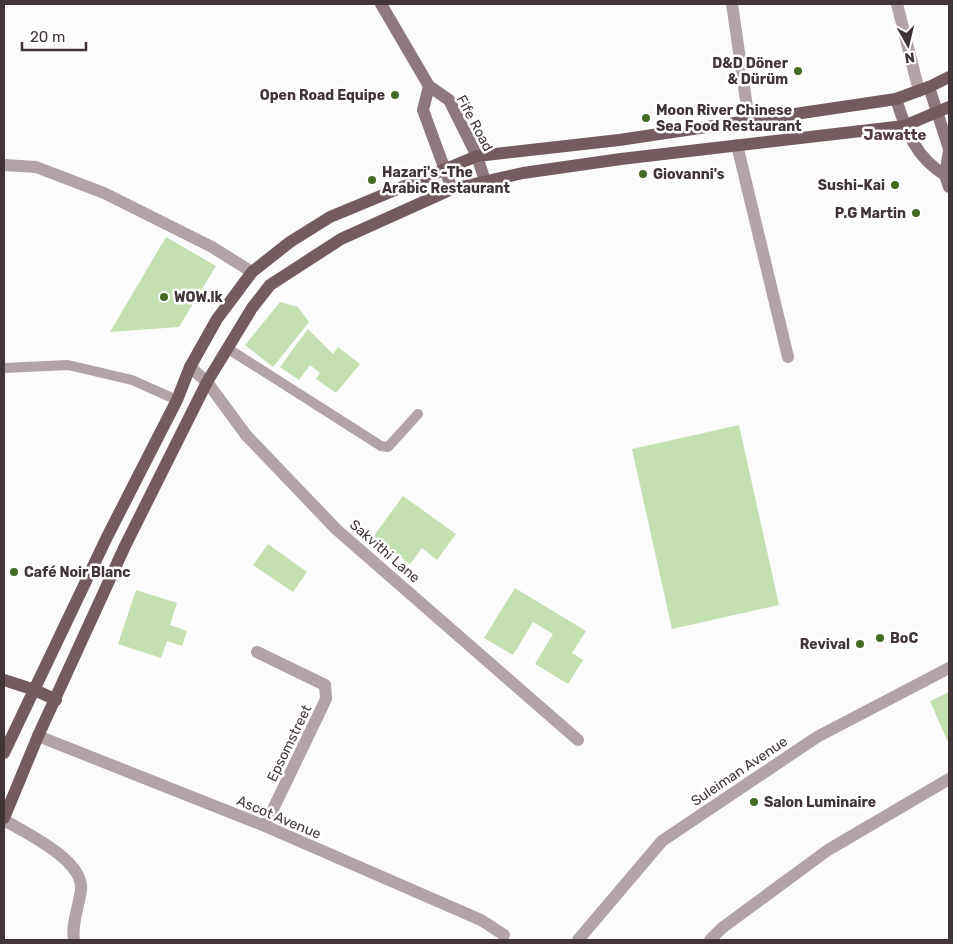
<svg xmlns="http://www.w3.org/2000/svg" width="953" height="944" viewBox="0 0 953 944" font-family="Rubik,sans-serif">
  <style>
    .building { fill: #c4e0b0 }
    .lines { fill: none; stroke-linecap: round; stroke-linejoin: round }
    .service { stroke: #b1a3a6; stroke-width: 10 }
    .minor { stroke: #b1a3a6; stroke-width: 12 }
    .secondary { stroke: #8d797d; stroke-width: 12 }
    .primary { stroke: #735c60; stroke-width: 12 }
    .poi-dot { fill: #446a24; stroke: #fff; stroke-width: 2 }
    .labels { text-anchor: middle; stroke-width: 5; stroke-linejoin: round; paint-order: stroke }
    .poi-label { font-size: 14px; font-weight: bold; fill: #413537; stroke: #fff; text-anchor: start }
    .street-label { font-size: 14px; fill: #413537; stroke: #fff }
    .neighbourhood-label { font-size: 15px; font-weight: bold; fill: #53393f; stroke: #fff }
  </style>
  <rect width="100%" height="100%" fill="#fbfbfb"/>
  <path class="building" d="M 166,237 L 216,266 L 179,327 L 110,332 Z
    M 280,302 L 298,307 L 309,322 L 273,367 L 245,345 Z
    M 308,329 L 333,354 L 338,347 L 360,364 L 336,393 L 316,379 L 320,373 L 310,365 L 299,380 L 280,367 Z
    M 739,425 L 779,605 L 672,629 L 632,449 Z
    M 403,496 L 456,534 L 437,560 L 422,548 L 410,564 L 373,537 Z
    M 268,544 L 307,572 L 293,592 L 253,565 Z
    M 515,588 L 586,631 L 572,653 L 583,660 L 568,684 L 535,664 L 553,634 L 533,622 L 513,655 L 484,638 Z
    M 136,590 L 177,603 L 170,625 L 187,631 L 182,646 L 167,641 L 161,658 L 118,644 Z
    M 949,692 L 949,742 L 948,742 L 930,701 Z"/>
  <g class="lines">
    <path class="service" d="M 227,348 L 381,446 L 388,447 L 418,414
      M 4,368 L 68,365 L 132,380 L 177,400"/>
    <path class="minor" d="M 732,4 L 749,121
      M 897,4 L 919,91
      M 737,145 L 788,357
      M 4,165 L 36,167 L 104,193 L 212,247 L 252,272
      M 190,367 L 207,382 L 246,435 L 336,529 L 578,740
      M 257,652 L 325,685 L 326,699 L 265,826
      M 38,736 L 265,826 L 481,920 L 504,935
      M 4,820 C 26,833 84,860 81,890 C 79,906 71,925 74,940
      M 578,940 L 662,841 L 817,737 L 949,668
      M 710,940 L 722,928 L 828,850 L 949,779"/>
    <path class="secondary" d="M 381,4 L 429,86 L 449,100 L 477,156 L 485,181
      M 429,86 L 423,110 L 452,189
      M 929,87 L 949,149
      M 896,99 C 906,131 916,158 945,175
      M 949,151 L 945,175 L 949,187"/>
    <path class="primary" d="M 4,680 L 35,690 L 56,700
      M 4,753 L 107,537 L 177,400 L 190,367 L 217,319 L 252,272 L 290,242 L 330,217 L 477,156 L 619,140 L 896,99 L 929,87 L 949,77
      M 4,818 L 38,736 L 125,546 L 207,382 L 252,308 L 270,285 L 341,239 L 452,189 L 523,173 L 621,159 L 904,126 L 949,107"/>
  </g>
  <g class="poi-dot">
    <circle cx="798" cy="71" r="5"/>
    <circle cx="395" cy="95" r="5"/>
    <circle cx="646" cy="118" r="5"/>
    <circle cx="643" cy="174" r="5"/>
    <circle cx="372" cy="180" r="5"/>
    <circle cx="895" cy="185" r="5"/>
    <circle cx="916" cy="213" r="5"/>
    <circle cx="164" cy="297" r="5"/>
    <circle cx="14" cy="572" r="5"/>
    <circle cx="880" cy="638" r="5"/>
    <circle cx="860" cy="644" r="5"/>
    <circle cx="754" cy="802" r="5"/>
  </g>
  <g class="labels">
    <g class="poi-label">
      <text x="788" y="68" text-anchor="end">D&amp;D Döner<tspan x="788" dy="16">&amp; Dürüm</tspan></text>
      <text x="385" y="100" text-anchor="end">Open Road Equipe</text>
      <text x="656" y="115">Moon River Chinese<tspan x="656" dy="16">Sea Food Restaurant</tspan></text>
      <text x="382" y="177">Hazari's -The<tspan x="382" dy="16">Arabic Restaurant</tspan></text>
      <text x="653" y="179">Giovanni's</text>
      <text x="885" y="190" text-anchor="end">Sushi-Kai</text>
      <text x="906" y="218" text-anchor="end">P.G Martin</text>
      <text x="174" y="302">WOW.lk</text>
      <text x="24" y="577">Café Noir Blanc</text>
      <text x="890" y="643">BoC</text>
      <text x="850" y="649" text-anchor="end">Revival</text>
      <text x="764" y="807">Salon Luminaire</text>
    </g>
    <g class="street-label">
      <text transform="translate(475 123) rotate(62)" y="5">Fife Road</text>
      <text transform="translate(385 551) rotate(41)" y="5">Sakvithi Lane</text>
      <text transform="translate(289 743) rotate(-64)" y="5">Epsomstreet</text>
      <text transform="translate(739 771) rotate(-34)" y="5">Suleiman Avenue</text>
      <text transform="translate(279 817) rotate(23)" y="5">Ascot Avenue</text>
    </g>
    <g class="neighbourhood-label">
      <text x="895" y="140">Jawatte</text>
    </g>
  </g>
  <rect width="953" height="944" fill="none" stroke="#413537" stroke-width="10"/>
  <g transform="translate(908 45) rotate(172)" stroke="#ffffff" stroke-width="4" paint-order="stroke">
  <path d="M0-4L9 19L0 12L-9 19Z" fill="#413537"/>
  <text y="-8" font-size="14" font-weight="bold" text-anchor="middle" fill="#413537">N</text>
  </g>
  <path d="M22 42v8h64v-8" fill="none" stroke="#413537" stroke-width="2.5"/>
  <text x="30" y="42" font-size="15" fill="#413537" stroke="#ffffff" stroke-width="4" paint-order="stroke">20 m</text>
</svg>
